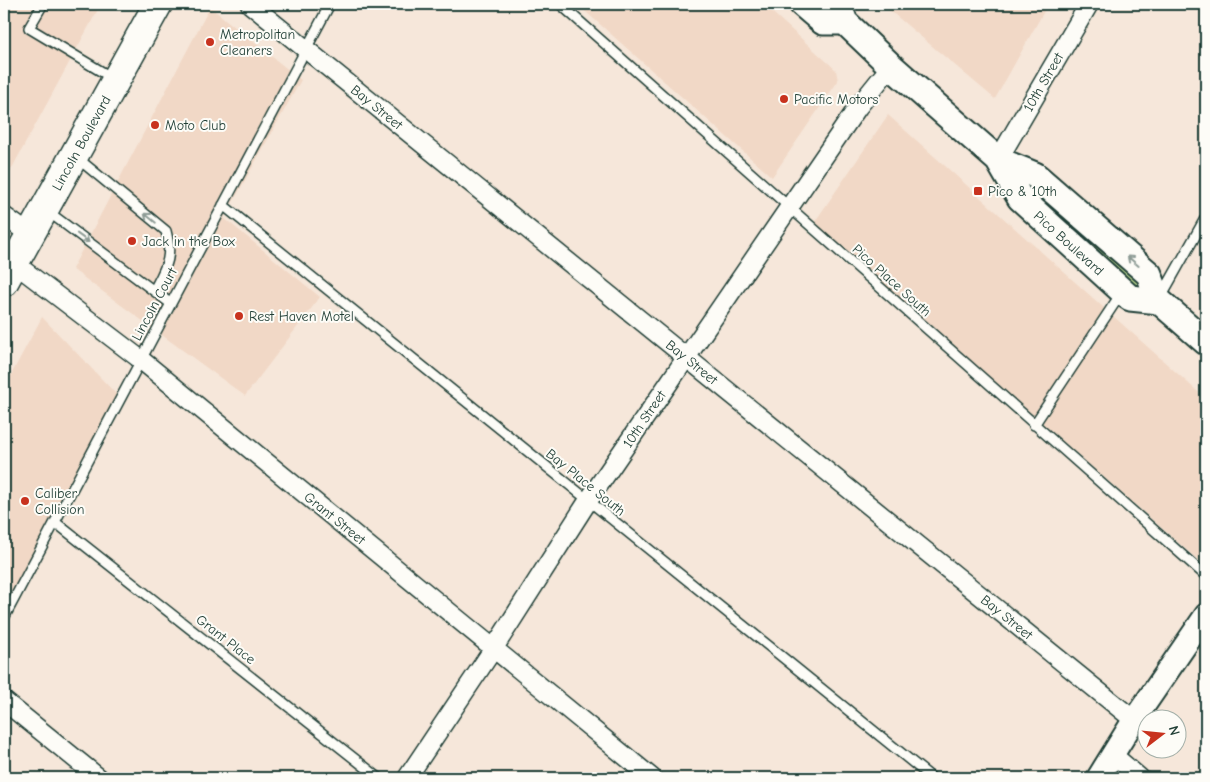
<svg xmlns="http://www.w3.org/2000/svg" width="1210" height="782" viewBox="0 0 1210 782" font-family="'Comic Neue',sans-serif">
  <style>
    .built { fill: #f1d8c6 }
    .green { fill: #c3df96; stroke: #718e65 }
    .lines { fill: none; stroke-linecap: round; stroke-linejoin: round }
    .service-casing { stroke: #1f3d34; stroke-width: 12 }
    .minor-casing { stroke: #1f3d34; stroke-width: 21 }
    .tertiary-casing { stroke: #1f3d34; stroke-width: 26 }
    .secondary-casing { stroke: #1f3d34; stroke-width: 29 }
    .trunk-casing { stroke: #1f3d34; stroke-width: 31 }
    .service { stroke: #fdfcf7; stroke-width: 9 }
    .minor { stroke: #fdfcf7; stroke-width: 18 }
    .tertiary { stroke: #fdfcf7; stroke-width: 22 }
    .secondary { stroke: #fdfcf7; stroke-width: 25 }
    .trunk { stroke: #fdfcf7; stroke-width: 28 }
    .oneway { stroke: #8e9c96 }
    .poi-dot { fill: #c8321e; stroke: #fdfcf7; stroke-width: 2 }
    .labels { text-anchor: middle; stroke-width: 4; stroke-linejoin: round; paint-order: stroke }
    .poi-label { font-size: 14px; fill: #1f3d34; stroke: #fdfcf7; text-anchor: start }
    .street-label { font-size: 14px; fill: #1f3d34; stroke: #fdfcf7 }
  </style>
  <rect width="100%" height="100%" fill="#f6e7da"/>
  <filter id="ink" filterUnits="userSpaceOnUse"><feTurbulence type="fractalNoise" baseFrequency=".02" numOctaves="2"/><feDisplacementMap in="SourceGraphic" scale="10" xChannelSelector="R" yChannelSelector="G"/><feConvolveMatrix kernelMatrix="1 2 1 2 8 2 1 2 1" color-interpolation-filters="sRGB"/></filter>
  <g filter="url(#ink)">
    <path class="built" d="M 4,4 L 101,4 L 6,179 L 4,177 Z
      M 577,4 L 763,4 L 836,70 L 838,81 L 772,177 Z
      M 882,4 L 1048,4 L 995,99 Z
      M 210,7 L 301,80 L 224,218 L 320,297 L 245,396 L 72,269 Z
      M 888,115 L 1206,399 L 1206,561 L 1204,565 L 814,223 Z
      M 42,317 L 119,397 L 4,611 L 4,388 Z"/>
    <path class="green" d="M 1028,186 L 1031,186 L 1142,283 L 1142,287 L 1138,288 L 1028,189 Z"/>
    <g class="lines">
      <g class="service-casing">
        <path id="service" d="M 43,4 L 29,28 L 114,79
          M 560,4 L 1206,576
          M 76,157 L 166,231 C 173,258 166,267 154,290
          M 223,205 L 932,778
          M 46,210 L 170,303
          M 1162,295 L 1206,217
          M 1034,425 L 1122,292
          M 55,522 L 379,778
          M 4,618 L 330,4"/>
      </g>
      <g class="minor-casing">
        <path id="minor" d="M 250,4 L 1134,720
          M 998,160 L 1089,4
          M 4,216 L 29,234
          M 14,263 L 140,359 L 652,778
          M 4,701 L 99,778
          M 1113,755 L 1140,778
          M 407,778 L 494,648 L 588,501 L 858,107 L 891,66"/>
      </g>
      <g class="tertiary-casing">
        <path id="tertiary" d="M 1098,778 L 1134,720 L 1206,615"/>
      </g>
      <g class="secondary-casing">
        <path id="secondary" d="M 802,4 L 823,22 L 845,22
          M 838,4 L 845,22 L 891,66 L 998,160 L 1020,198 L 1130,298 L 1159,301
          M 998,160 L 1035,175 L 1149,274 L 1159,301 L 1206,342"/>
      </g>
      <g class="trunk-casing">
        <path id="trunk" d="M 4,282 L 158,4"/>
      </g>
      <use href="#service" class="service"/>
      <use href="#minor" class="minor"/>
      <use href="#tertiary" class="tertiary"/>
      <use href="#secondary" class="secondary"/>
      <use href="#trunk" class="trunk"/>
    </g>
    <defs><path id="oneway-shaft" d="M-6 0H5M1.5-3L5.5 0L1.5 3" fill="none" stroke-width="1.6" stroke-linecap="round" stroke-linejoin="round" transform="scale(1.25)"/></defs>
    <g class="oneway">
      <use href="#oneway-shaft" transform="translate(150 218) rotate(-141)"/>
      <use href="#oneway-shaft" transform="translate(83 238) rotate(36)"/>
      <use href="#oneway-shaft" transform="translate(1133 261) rotate(-139)"/>
    </g>
  </g>
  <g class="poi-dot">
    <circle cx="210" cy="42" r="5"/>
    <circle cx="784" cy="99" r="5"/>
    <circle cx="155" cy="125" r="5"/>
    <rect x="973" y="186" width="10" height="10" rx="2.5"/>
    <circle cx="132" cy="241" r="5"/>
    <circle cx="239" cy="316" r="5"/>
    <circle cx="25" cy="501" r="5"/>
  </g>
  <g class="labels">
    <g class="poi-label">
      <text x="220" y="39">Metropolitan<tspan x="220" dy="16">Cleaners</tspan></text>
      <text x="794" y="104">Pacific Motors</text>
      <text x="165" y="130">Moto Club</text>
      <text x="988" y="196">Pico &amp; 10th</text>
      <text x="142" y="246">Jack in the Box</text>
      <text x="249" y="321">Rest Haven Motel</text>
      <text x="35" y="498">Caliber<tspan x="35" dy="16">Collision</tspan></text>
    </g>
    <g class="street-label">
      <text transform="translate(1043 82) rotate(-60)" y="5">10th Street</text>
      <text transform="translate(377 107) rotate(39)" y="5">Bay Street</text>
      <text transform="translate(81 143) rotate(-61)" y="5">Lincoln Boulevard</text>
      <text transform="translate(1069 243) rotate(42)" y="5">Pico Boulevard</text>
      <text transform="translate(892 280) rotate(42)" y="5">Pico Place South</text>
      <text transform="translate(154 304) rotate(-62)" y="5">Lincoln Court</text>
      <text transform="translate(692 362) rotate(39)" y="5">Bay Street</text>
      <text transform="translate(644 419) rotate(-56)" y="5">10th Street</text>
      <text transform="translate(586 482) rotate(39)" y="5">Bay Place South</text>
      <text transform="translate(335 518) rotate(39)" y="5">Grant Street</text>
      <text transform="translate(1007 617) rotate(39)" y="5">Bay Street</text>
      <text transform="translate(226 639) rotate(38)" y="5">Grant Place</text>
    </g>
  </g>
  <rect width="1210" height="782" fill="none" stroke="#fdfcf7" stroke-width="20"/>
  <rect x="10" y="10" width="1190" height="762" fill="none" stroke="#1f3d34" stroke-width="2" filter="url(#ink)"/>
  <g transform="translate(1162 734) rotate(74)"><circle r="24" fill="#fdfcf7" stroke="#a4b0a9"/>
  <path d="M0-4L9 19L0 12L-9 19Z" fill="#c8321e"/>
  <text y="-8" font-size="14" font-weight="bold" text-anchor="middle" fill="#1f3d34">N</text>
  </g>
</svg>
